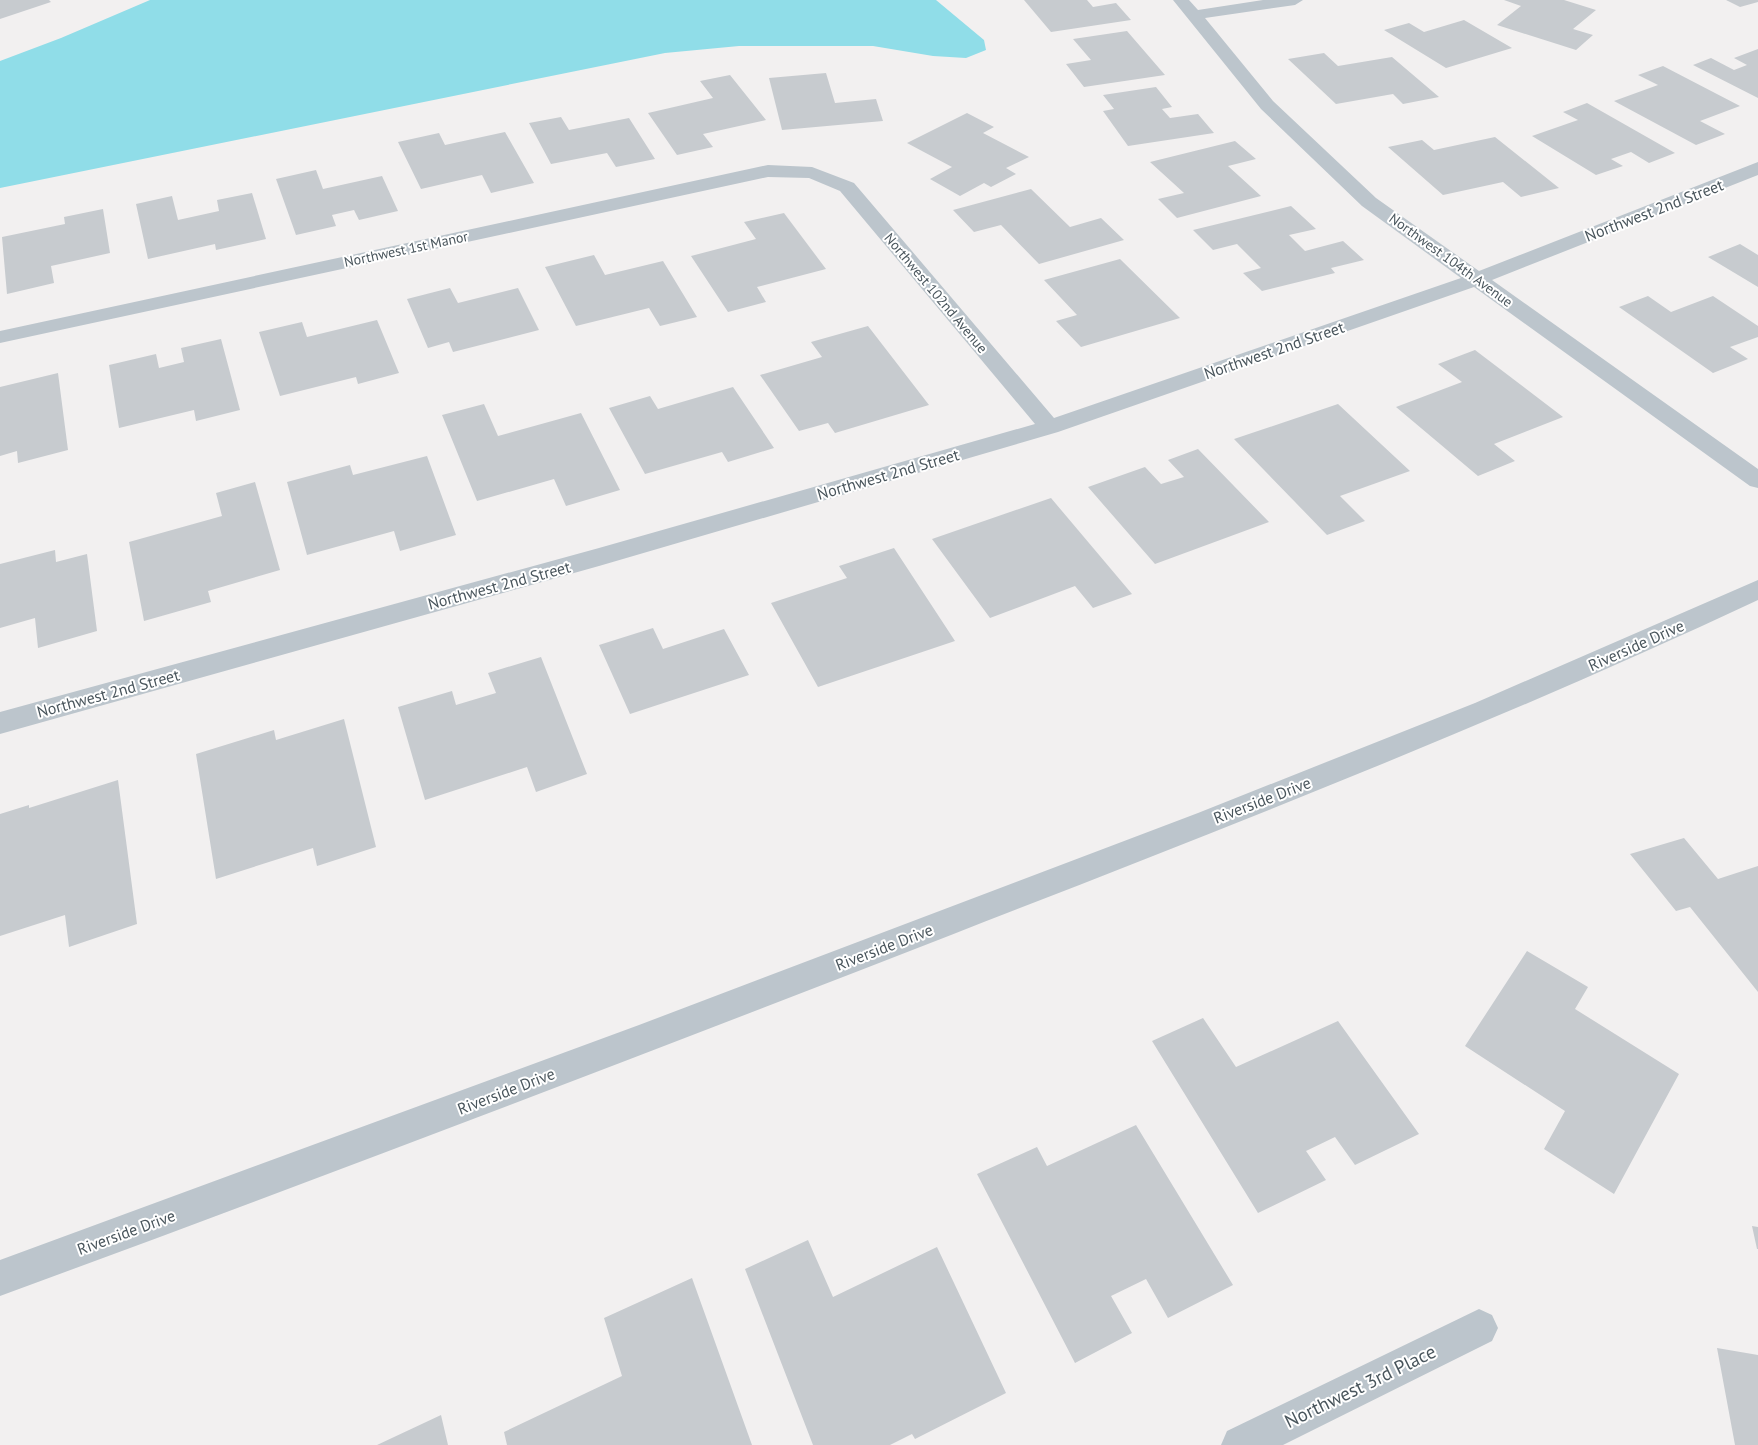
<svg xmlns="http://www.w3.org/2000/svg" width="1758" height="1445" viewBox="0 0 1758 1445" font-family="'PT Sans',sans-serif">
  <style>
    .water { fill: #90dde8 }
    .building { fill: #c7cbcf }
    .lines { fill: none; stroke-linecap: round; stroke-linejoin: round }
    .minor { fill: #bcc5cc; fill-rule: evenodd }
    .tertiary { fill: #bcc5cc; fill-rule: evenodd }
    .labels { text-anchor: middle; stroke-width: 4; stroke-linejoin: round; paint-order: stroke }
    .far-street-label { font-size: 14px; fill: #49555c; stroke: #fff }
    .street-label { font-size: 16px; fill: #49555c; stroke: #fff }
    .near-street-label { font-size: 19px; fill: #49555c; stroke: #fff }
  </style>
  <rect width="100%" height="100%" fill="#f2f0f0"/>
  <path class="water" d="M 150,0 L 936,0 L 984,40 L 986,50 L 966,58 L 933,56 L 873,46 L 739,46 L 665,53 L 0,188 L 0,61 L 61,38 Z"/>
  <path class="building" d="M 0,0 L 49,0 L 51,2 L 0,19 Z
    M 1024,0 L 1087,0 L 1093,7 L 1116,3 L 1131,20 L 1051,32 Z
    M 1504,0 L 1564,0 L 1596,10 L 1573,29 L 1593,35 L 1576,50 L 1497,25 L 1521,6 Z
    M 1726,0 L 1758,0 L 1758,2 L 1740,7 Z
    M 1464,20 L 1512,48 L 1446,68 L 1384,30 L 1409,23 L 1424,32 Z
    M 1127,31 L 1165,75 L 1084,87 L 1066,64 L 1091,60 L 1073,39 Z
    M 1758,49 L 1758,98 L 1693,65 L 1711,58 L 1734,70 L 1747,65 L 1734,58 Z
    M 1324,53 L 1338,66 L 1392,57 L 1439,97 L 1403,104 L 1393,94 L 1336,104 L 1288,59 Z
    M 1663,66 L 1740,106 L 1700,121 L 1725,134 L 1696,145 L 1614,101 L 1658,85 L 1638,75 Z
    M 826,73 L 835,103 L 876,99 L 883,121 L 782,130 L 769,78 Z
    M 730,75 L 766,120 L 703,134 L 713,147 L 677,155 L 648,113 L 713,98 L 700,81 Z
    M 1156,87 L 1172,107 L 1162,109 L 1170,118 L 1198,114 L 1214,133 L 1128,146 L 1103,111 L 1114,109 L 1103,95 Z
    M 1587,103 L 1675,153 L 1649,163 L 1631,152 L 1611,159 L 1623,166 L 1596,175 L 1532,136 L 1578,120 L 1563,112 Z
    M 967,113 L 994,127 L 983,133 L 1029,157 L 1006,168 L 1016,174 L 991,187 L 984,183 L 960,196 L 930,179 L 952,167 L 907,143 Z
    M 561,117 L 569,130 L 629,118 L 655,159 L 616,167 L 607,153 L 551,164 L 529,123 Z
    M 505,132 L 534,183 L 491,193 L 482,175 L 421,189 L 398,142 L 439,133 L 445,145 Z
    M 1495,137 L 1559,188 L 1521,197 L 1503,182 L 1443,195 L 1388,147 L 1422,140 L 1434,150 Z
    M 1235,141 L 1256,159 L 1228,166 L 1261,196 L 1177,218 L 1158,199 L 1184,193 L 1150,162 Z
    M 316,170 L 323,189 L 382,176 L 398,211 L 359,220 L 354,210 L 332,215 L 336,226 L 296,235 L 276,179 Z
    M 1031,189 L 1070,227 L 1101,218 L 1124,240 L 1039,264 L 1001,225 L 974,232 L 953,210 Z
    M 252,193 L 266,239 L 216,250 L 215,244 L 148,259 L 136,204 L 172,196 L 178,220 L 219,211 L 217,200 Z
    M 1291,206 L 1316,229 L 1289,235 L 1305,251 L 1343,241 L 1364,260 L 1331,268 L 1335,273 L 1262,291 L 1243,273 L 1261,268 L 1237,244 L 1213,250 L 1193,230 Z
    M 103,209 L 110,253 L 51,266 L 54,283 L 7,294 L 2,237 L 65,224 L 64,217 Z
    M 784,213 L 826,269 L 757,287 L 766,302 L 728,312 L 691,256 L 756,239 L 744,222 Z
    M 1740,244 L 1758,255 L 1758,287 L 1708,257 Z
    M 594,255 L 605,275 L 663,261 L 697,317 L 660,326 L 649,308 L 576,326 L 545,267 Z
    M 1120,259 L 1180,318 L 1081,347 L 1056,321 L 1077,315 L 1044,280 Z
    M 450,288 L 458,303 L 518,288 L 539,330 L 453,352 L 449,342 L 428,348 L 407,299 Z
    M 1648,296 L 1671,312 L 1713,296 L 1758,326 L 1758,337 L 1730,347 L 1748,359 L 1713,373 L 1619,307 Z
    M 377,320 L 399,373 L 358,384 L 356,377 L 280,396 L 259,332 L 302,322 L 307,337 Z
    M 868,326 L 929,405 L 835,433 L 828,423 L 799,431 L 760,375 L 822,357 L 811,342 Z
    M 221,339 L 240,410 L 196,421 L 194,410 L 119,428 L 109,365 L 156,354 L 159,368 L 184,362 L 181,348 Z
    M 1475,350 L 1563,417 L 1494,444 L 1515,461 L 1478,476 L 1396,407 L 1462,382 L 1438,364 Z
    M 58,373 L 68,450 L 18,463 L 17,451 L 0,456 L 0,387 Z
    M 733,387 L 774,448 L 728,462 L 722,452 L 645,474 L 609,408 L 650,396 L 658,409 Z
    M 484,404 L 498,436 L 581,413 L 620,490 L 566,506 L 554,479 L 477,501 L 442,415 Z
    M 1338,404 L 1410,471 L 1340,496 L 1365,521 L 1327,535 L 1234,439 Z
    M 1198,449 L 1269,522 L 1155,564 L 1088,487 L 1145,467 L 1161,484 L 1184,477 L 1168,460 Z
    M 427,456 L 456,535 L 400,551 L 394,531 L 307,555 L 287,482 L 350,465 L 353,475 Z
    M 255,482 L 280,570 L 208,591 L 211,602 L 144,621 L 129,542 L 222,516 L 216,493 Z
    M 1051,498 L 1132,594 L 1093,608 L 1075,586 L 990,618 L 932,539 Z
    M 894,548 L 955,641 L 818,687 L 771,603 L 847,578 L 839,566 Z
    M 55,550 L 56,562 L 87,554 L 97,631 L 38,648 L 35,618 L 0,628 L 0,564 Z
    M 653,628 L 663,649 L 724,629 L 749,675 L 630,714 L 599,645 Z
    M 541,657 L 587,774 L 536,792 L 527,767 L 425,800 L 398,707 L 452,691 L 456,705 L 496,693 L 488,673 Z
    M 344,719 L 376,847 L 317,866 L 313,848 L 216,879 L 196,754 L 274,730 L 276,740 Z
    M 118,780 L 137,924 L 69,947 L 65,915 L 0,936 L 0,814 L 29,805 L 29,808 Z
    M 1684,838 L 1718,879 L 1758,866 L 1758,992 L 1690,907 L 1676,911 L 1630,854 Z
    M 1527,951 L 1588,987 L 1575,1009 L 1679,1074 L 1614,1194 L 1544,1149 L 1565,1111 L 1465,1046 Z
    M 1203,1018 L 1236,1067 L 1338,1021 L 1419,1134 L 1355,1165 L 1335,1137 L 1306,1151 L 1326,1180 L 1258,1213 L 1152,1041 Z
    M 1136,1125 L 1233,1285 L 1168,1318 L 1146,1279 L 1111,1296 L 1132,1333 L 1075,1363 L 977,1174 L 1037,1147 L 1047,1166 Z
    M 1752,1226 L 1758,1227 L 1758,1249 L 1757,1249 Z
    M 808,1240 L 833,1297 L 937,1247 L 1006,1393 L 915,1439 L 912,1434 L 890,1445 L 813,1445 L 745,1269 Z
    M 692,1278 L 752,1445 L 507,1445 L 504,1432 L 622,1376 L 604,1318 Z
    M 1717,1348 L 1758,1355 L 1758,1445 L 1735,1445 Z
    M 441,1415 L 448,1445 L 377,1445 Z"/>
  <g class="lines">
    <path class="minor" d="M 1173,0 L 1189,0 L 1198,10 L 1263,0 L 1303,0 L 1295,5 L 1205,18 L 1273,101 L 1376,198 L 1479,271 L 1758,162 L 1758,175 L 1492,280 L 1758,469 L 1758,488 L 1750,486 L 1474,287 L 1058,432 L 599,566 L 0,734 L 0,712 L 599,548 L 1035,424 L 840,191 L 809,178 L 768,177 L 0,343 L 0,331 L 768,165 L 812,167 L 854,183 L 1054,418 L 1461,278 L 1362,206 L 1261,109 Z
      M 1479,1309 L 1492,1315 L 1498,1328 L 1492,1341 L 1283,1445 L 1221,1445 L 1227,1431 Z"/>
    <path class="tertiary" d="M 1758,580 L 1758,600 C 1494,724 1222,829 951,935 C 635,1058 318,1179 0,1296 L 0,1260 L 639,1025 L 1198,813 L 1475,703 Z"/>
  </g>
  <g class="labels">
    <g class="far-street-label">
      <text transform="translate(406 249) rotate(-12)" y="5">Northwest 1st Manor</text>
      <text transform="translate(1451 260) rotate(36)" y="5">Northwest 104th Avenue</text>
      <text transform="translate(936 293) rotate(50)" y="5">Northwest 102nd Avenue</text>
    </g>
    <g class="street-label">
      <text transform="translate(1654 210) rotate(-21)" y="6">Northwest 2nd Street</text>
      <text transform="translate(1274 350) rotate(-19)" y="6">Northwest 2nd Street</text>
      <text transform="translate(888 474) rotate(-16)" y="6">Northwest 2nd Street</text>
      <text transform="translate(499 585) rotate(-15)" y="6">Northwest 2nd Street</text>
      <text transform="translate(1636 645) rotate(-24)" y="6">Riverside Drive</text>
      <text transform="translate(108 693) rotate(-15)" y="6">Northwest 2nd Street</text>
      <text transform="translate(1262 800) rotate(-21)" y="6">Riverside Drive</text>
      <text transform="translate(884 947) rotate(-21)" y="6">Riverside Drive</text>
      <text transform="translate(506 1091) rotate(-21)" y="6">Riverside Drive</text>
      <text transform="translate(126 1232) rotate(-20)" y="6">Riverside Drive</text>
    </g>
    <g class="near-street-label">
      <text transform="translate(1360 1386) rotate(-26)" y="7">Northwest 3rd Place</text>
    </g>
  </g>
</svg>
